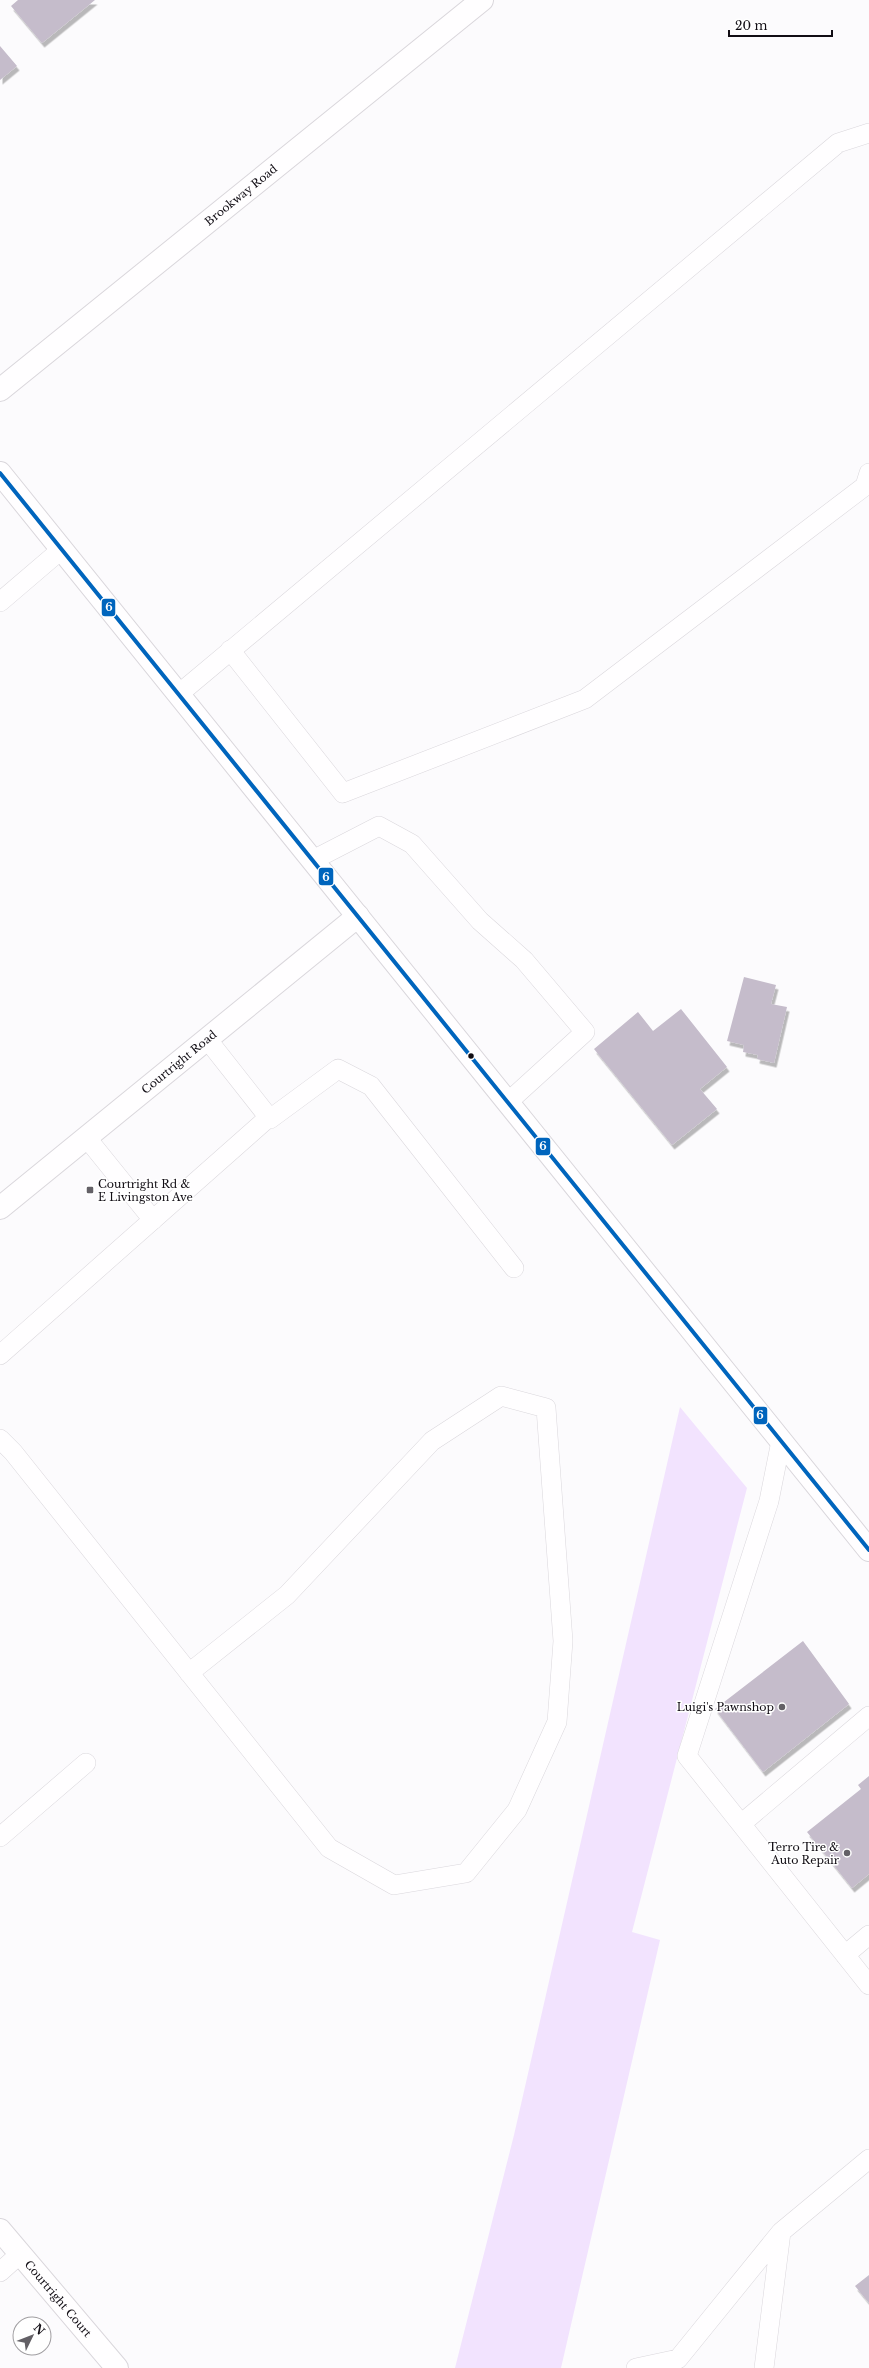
<svg xmlns="http://www.w3.org/2000/svg" width="869" height="2368" viewBox="0 0 869 2368" font-family="'Libre Baskerville',serif">
  <style>
    .green { fill: #f2e3fe }
    .building { fill: #c5bccb; filter: url(#shadow) }
    .lines { fill: none; stroke-linecap: round; stroke-linejoin: round }
    .service-casing { stroke: #dad7dc; stroke-width: 20 }
    .minor-casing { stroke: #dad7dc; stroke-width: 24 }
    .tertiary-casing { stroke: #dad7dc; stroke-width: 24 }
    .secondary-casing { stroke: #dad7dc; stroke-width: 24 }
    .service { stroke: #fffeff; stroke-width: 19 }
    .minor { stroke: #fffeff; stroke-width: 22 }
    .tertiary { stroke: #fffeff; stroke-width: 22 }
    .secondary { stroke: #fffeff; stroke-width: 22 }
    .bus-1-casing { stroke: #fff; stroke-width: 7 }
    .bus-1 { stroke: #0065bd; stroke-width: 4 }
    .bus-dot { fill: #110d14; stroke: #fff; stroke-width: 1.5 }
    .poi-dot { fill: #636066; stroke: #fff; stroke-width: 1.5 }
    .labels { text-anchor: middle; stroke-width: 3; stroke-linejoin: round; paint-order: stroke }
    .street-label { font-size: 11px; fill: #110d14; stroke: #fff }
    .poi-label { font-size: 11px; fill: #110d14; stroke: #fff; text-anchor: end }
    .line-badge { stroke: #fff; stroke-width: 1.5 }
    .badge-label { font-size: 11px; text-anchor: middle; font-weight: bold; fill: #fff }
  </style>
  <defs>
    <filter id="shadow"><feDropShadow dx="2.5" dy="4.5" stdDeviation="0" flood-color="#0004"/></filter>
  </defs>
  <rect width="100%" height="100%" fill="#fcfbfd"/>
  <path class="green" d="M 680,1407 L 747,1488 L 632,1932 L 660,1940 L 561,2368 L 455,2368 L 514,2135 Z"/>
  <path class="building" d="M 18,0 L 95,0 L 42,43 L 11,6 Z
    M 0,46 L 17,66 L 0,80 Z
    M 744,977 L 776,985 L 771,1004 L 787,1007 L 774,1063 L 757,1059 L 758,1055 L 743,1052 L 744,1045 L 727,1041 Z
    M 681,1009 L 727,1067 L 700,1089 L 717,1109 L 672,1145 L 594,1049 L 638,1012 L 653,1031 Z
    M 803,1641 L 849,1704 L 763,1772 L 715,1709 Z
    M 869,1776 L 869,1874 L 852,1888 L 807,1832 L 861,1789 L 858,1785 Z
    M 869,2275 L 869,2303 L 855,2286 Z"/>
  <g class="lines">
    <g class="service-casing">
      <path id="service" d="M 0,602 L 62,549
        M 230,650 L 343,793 L 585,699 L 865,486 L 869,473
        M 180,693 L 838,143 L 869,133
        M 313,860 L 379,826 L 412,844 L 480,921 L 524,960 L 585,1032 L 508,1102
        M 207,1039 L 270,1119 L 338,1069 L 371,1086 L 514,1268
        M 86,1137 L 153,1220
        M 0,1355 L 268,1118
        M 0,1439 L 13,1452 L 329,1848 L 394,1885 L 466,1873 L 517,1810 L 557,1722 L 563,1641 L 546,1408 L 501,1396 L 432,1441 L 287,1595 L 189,1673
        M 781,1441 L 769,1501 L 687,1756 L 869,1985
        M 741,1824 L 869,1716
        M 0,1837 L 86,1763
        M 845,1955 L 869,1935
        M 0,2272 L 20,2254
        M 636,2368 L 678,2359 L 781,2232
        M 764,2368 L 781,2232 L 869,2159"/>
    </g>
    <g class="minor-casing">
      <g id="minor">
        <path id="s1" d="M 0,390 L 482,0"/>
        <path id="s2" d="M 0,2230 L 117,2368"/>
      </g>
    </g>
    <g class="tertiary-casing">
      <g id="tertiary">
        <path id="s3" d="M 0,1208 L 358,916"/>
      </g>
    </g>
    <g class="secondary-casing">
      <path id="secondary" d="M 0,473 L 869,1550"/>
    </g>
    <use href="#service" class="service"/>
    <use href="#minor" class="minor"/>
    <use href="#tertiary" class="tertiary"/>
    <use href="#secondary" class="secondary"/>
    <g class="bus-1-casing">
      <path id="bus-1" d="M 0,473 L 869,1550"/>
    </g>
    <use href="#bus-1" class="bus-1"/>
  </g>
  <circle class="bus-dot" cx="471" cy="1056" r="3.5"/>
  <g class="poi-dot">
    <rect x="86" y="1186" width="8" height="8" rx="2"/>
    <circle cx="782" cy="1707" r="4"/>
    <circle cx="847" cy="1853" r="4"/>
  </g>
  <g class="labels">
    <g class="street-label">
      <text dy="4" stroke="none"><textPath href="#s1" startOffset="310">Brookway Road</textPath></text>
      <text dy="4" stroke="none"><textPath href="#s3" startOffset="231">Courtright Road</textPath></text>
      <text dy="4" stroke="none"><textPath href="#s2" startOffset="90">Courtright Court</textPath></text>
    </g>
    <g class="poi-label">
      <text x="98" y="1188" text-anchor="start">Courtright Rd &amp;<tspan x="98" dy="13">E Livingston Ave</tspan></text>
      <text x="774" y="1711">Luigi's Pawnshop</text>
      <text x="839" y="1851">Terro Tire &amp;<tspan x="839" dy="13">Auto Repair</tspan></text>
    </g>
  </g>
  <g class="line-badge">
    <rect x="101" y="598" width="15" height="19" rx="4" fill="#0065bd"/>
    <rect x="318" y="867" width="16" height="19" rx="4" fill="#0065bd"/>
    <rect x="535" y="1137" width="16" height="19" rx="4" fill="#0065bd"/>
    <rect x="753" y="1406" width="15" height="19" rx="4" fill="#0065bd"/>
  </g>
  <g class="badge-label">
    <text x="109" y="611">6</text>
    <text x="326" y="881">6</text>
    <text x="543" y="1150">6</text>
    <text x="760" y="1419">6</text>
  </g>
  <g transform="translate(32 2336) rotate(47)"><circle r="19" fill="#ffffff" stroke="#a09ea1"/>
  <path d="M0-3L7 15L0 10L-7 15Z" fill="#636066"/>
  <text y="-6" font-size="11" font-weight="bold" text-anchor="middle" fill="#110d14">N</text>
  </g>
  <path d="M729 30v6h103v-6" fill="none" stroke="#110d14" stroke-width="2"/>
  <text x="735" y="30" font-size="12" fill="#110d14" stroke="#ffffff" stroke-width="3" paint-order="stroke">20 m</text>
</svg>
